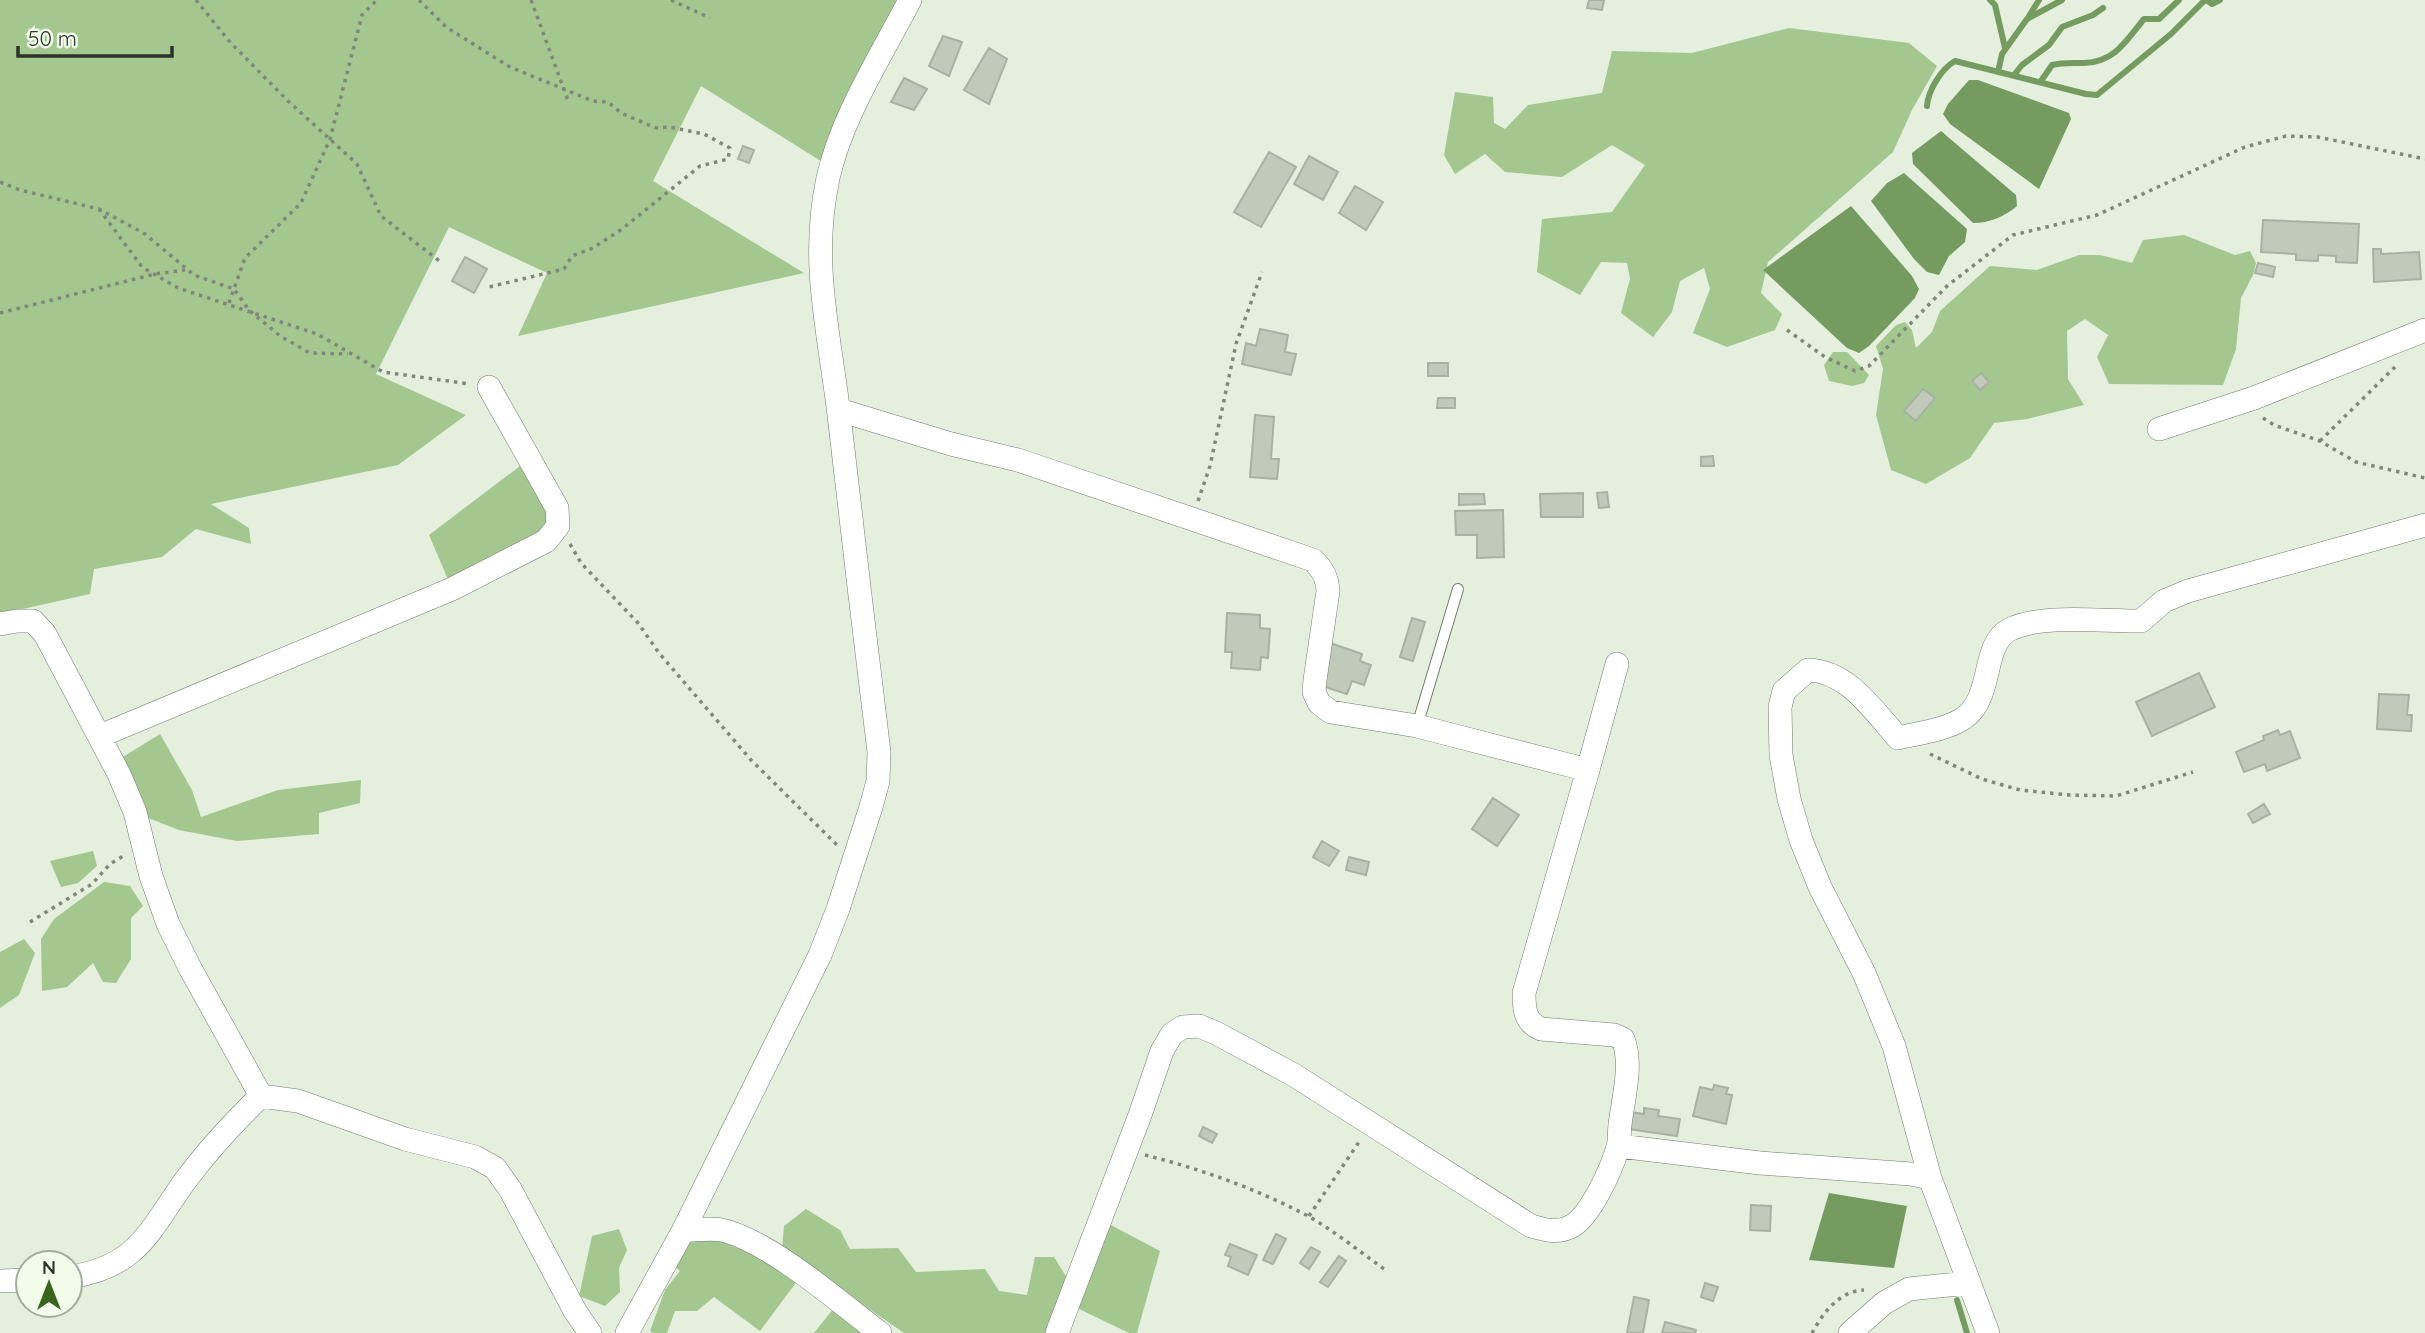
<svg xmlns="http://www.w3.org/2000/svg" width="2425" height="1333" viewBox="0 0 2425 1333" font-family="Quicksand,sans-serif">
  <style>
    .green { fill: #a3c78f }
    .water { fill: #759b60 }
    .lines { fill: none; stroke-linecap: round; stroke-linejoin: round }
    .stream { stroke: #759b60; stroke-width: 6 }
    .building { fill: #c0caba; stroke: #a7b2a2; stroke-width: 2 }
    .service-casing { stroke: #727c6d; stroke-width: 12 }
    .minor-casing { stroke: #727c6d; stroke-width: 24 }
    .path { stroke: #80887c; stroke-width: 3.5; stroke-dasharray: 3.5 5; stroke-linecap: butt }
    .service { stroke: #fff; stroke-width: 10 }
    .minor { stroke: #fff; stroke-width: 23 }
  </style>
  <rect width="100%" height="100%" fill="#e4efde"/>
  <path class="green" d="M 0,0 L 905,0 L 824,163 L 701,86 L 653,181 L 804,273 L 518,336 L 547,273 L 449,227 L 376,374 L 466,415 L 398,465 L 211,504 L 249,528 L 251,544 L 196,529 L 162,557 L 94,569 L 90,594 L 0,614 Z
    M 1789,28 L 1909,43 L 1937,66 L 1912,110 L 1893,152 L 1768,262 L 1761,293 L 1782,314 L 1775,330 L 1727,347 L 1693,333 L 1710,289 L 1704,268 L 1680,281 L 1672,312 L 1653,337 L 1621,313 L 1630,279 L 1627,263 L 1601,262 L 1580,295 L 1537,272 L 1542,219 L 1612,212 L 1645,165 L 1612,145 L 1562,177 L 1505,172 L 1485,154 L 1455,174 L 1444,155 L 1455,92 L 1493,97 L 1494,123 L 1505,129 L 1528,105 L 1602,93 L 1612,51 L 1692,53 Z
    M 2184,235 L 2235,255 L 2250,251 L 2256,263 L 2253,275 L 2241,298 L 2236,349 L 2223,385 L 2109,384 L 2097,357 L 2108,335 L 2085,319 L 2067,331 L 2068,379 L 2084,405 L 2027,419 L 1994,423 L 1970,458 L 1926,484 L 1891,470 L 1876,415 L 1883,369 L 1876,346 L 1896,325 L 1905,322 L 1912,330 L 1916,348 L 1932,332 L 1940,311 L 1990,266 L 2037,270 L 2079,255 L 2100,255 L 2132,263 L 2143,240 Z
    M 1833,352 L 1847,352 L 1869,375 L 1864,383 L 1852,386 L 1829,381 L 1824,365 Z
    M 524,463 L 553,525 L 450,584 L 429,535 Z
    M 160,734 L 192,790 L 201,817 L 278,790 L 361,780 L 360,803 L 319,813 L 319,834 L 237,841 L 179,830 L 143,816 L 136,786 L 123,757 Z
    M 93,851 L 97,866 L 78,883 L 61,887 L 50,861 Z
    M 104,882 L 130,886 L 143,906 L 131,918 L 131,959 L 116,983 L 103,982 L 93,963 L 67,987 L 42,991 L 41,939 L 54,919 Z
    M 24,939 L 35,953 L 19,995 L 0,1008 L 0,952 Z
    M 806,1209 L 840,1230 L 850,1249 L 898,1248 L 916,1272 L 985,1269 L 999,1291 L 1027,1295 L 1035,1257 L 1054,1257 L 1067,1278 L 1046,1333 L 904,1333 L 782,1249 L 784,1226 Z
    M 1107,1223 L 1160,1251 L 1137,1333 L 1129,1333 L 1077,1308 Z
    M 619,1229 L 627,1250 L 619,1268 L 620,1292 L 605,1306 L 579,1296 L 592,1236 Z
    M 706,1234 L 739,1242 L 798,1280 L 760,1331 L 714,1297 L 697,1311 L 675,1311 L 667,1333 L 653,1333 L 650,1331 L 665,1290 L 680,1271 L 674,1266 L 690,1242 Z
    M 834,1308 L 869,1333 L 814,1333 Z"/>
  <path class="water" d="M 1969,80 L 1978,80 L 2069,113 L 2071,119 L 2039,189 L 1950,124 L 1943,114 L 1948,104 Z
    M 1941,131 L 2016,195 L 2017,206 C 2004,217 1989,223 1973,223 L 1913,164 L 1912,153 Z
    M 1904,173 L 1967,229 L 1965,242 L 1949,256 L 1939,275 L 1927,272 L 1914,259 L 1871,201 L 1887,183 Z
    M 1851,206 L 1912,276 L 1919,289 L 1915,298 L 1869,346 L 1859,353 L 1847,348 L 1763,270 Z
    M 1829,1193 L 1907,1206 L 1894,1268 L 1809,1260 Z"/>
  <g class="lines">
    <path class="stream" d="M 1990,0 L 1995,5 L 2005,48
      M 2206,0 L 2212,4 L 2220,0
      M 2029,16 L 2039,0
      M 1998,72 L 2002,54 L 2027,19 L 2062,0
      M 2014,75 L 2022,65 L 2049,45 L 2062,27 L 2093,15 L 2103,8
      M 2041,81 L 2052,65 C 2063,62 2072,63 2084,63 C 2115,62 2126,41 2144,19 L 2159,19 L 2179,0
      M 1927,106 C 1928,91 1941,69 1955,61 L 2086,94 L 2097,95 L 2171,34 L 2205,0
      M 1957,1300 L 1967,1333"/>
  </g>
  <path class="building" d="M 1589,0 L 1604,0 L 1602,10 L 1587,8 Z
    M 943,36 L 962,42 L 949,76 L 929,66 Z
    M 989,48 L 1007,59 L 989,104 L 964,90 Z
    M 904,78 L 927,89 L 914,110 L 891,102 Z
    M 743,146 L 754,150 L 749,163 L 738,159 Z
    M 1269,152 L 1296,167 L 1261,227 L 1234,212 Z
    M 1309,156 L 1338,172 L 1323,200 L 1294,184 Z
    M 1355,186 L 1383,202 L 1366,230 L 1339,213 Z
    M 2263,220 L 2359,224 L 2357,263 L 2336,262 L 2336,256 L 2318,255 L 2318,261 L 2296,260 L 2296,254 L 2261,252 Z
    M 2373,249 L 2381,249 L 2381,254 L 2419,252 L 2421,279 L 2374,282 Z
    M 465,257 L 487,269 L 474,293 L 452,281 Z
    M 2258,263 L 2275,267 L 2273,277 L 2255,273 Z
    M 1260,329 L 1288,335 L 1285,352 L 1296,354 L 1291,375 L 1242,364 L 1246,343 L 1256,346 Z
    M 1428,363 L 1448,363 L 1448,376 L 1428,376 Z
    M 1981,373 L 1989,382 L 1980,390 L 1972,381 Z
    M 1923,389 L 1935,398 L 1916,421 L 1904,411 Z
    M 1438,398 L 1455,398 L 1455,408 L 1437,408 Z
    M 1255,415 L 1274,417 L 1271,459 L 1279,459 L 1277,479 L 1250,477 Z
    M 1713,456 L 1714,466 L 1701,466 L 1701,457 Z
    M 1607,492 L 1609,507 L 1599,508 L 1597,493 Z
    M 1583,493 L 1583,517 L 1541,517 L 1540,494 Z
    M 1459,494 L 1484,494 L 1485,504 L 1459,505 Z
    M 1503,510 L 1504,557 L 1477,558 L 1477,535 L 1456,535 L 1455,511 Z
    M 1227,613 L 1260,615 L 1260,628 L 1270,629 L 1268,658 L 1261,657 L 1260,670 L 1231,668 L 1232,652 L 1225,652 Z
    M 1412,618 L 1425,622 L 1413,661 L 1400,657 Z
    M 1330,643 L 1362,654 L 1360,661 L 1371,665 L 1364,685 L 1352,681 L 1347,694 L 1316,684 Z
    M 2199,673 L 2215,707 L 2152,736 L 2136,702 Z
    M 2379,694 L 2409,695 L 2407,715 L 2412,715 L 2411,731 L 2377,729 Z
    M 2278,730 L 2280,735 L 2290,731 L 2300,758 L 2267,771 L 2265,764 L 2244,772 L 2236,752 L 2264,740 L 2263,736 Z
    M 1493,798 L 1519,815 L 1497,846 L 1472,829 Z
    M 2264,804 L 2270,814 L 2253,823 L 2248,814 Z
    M 1322,841 L 1339,851 L 1329,866 L 1313,857 Z
    M 1349,857 L 1369,862 L 1366,875 L 1346,870 Z
    M 1714,1085 L 1728,1088 L 1726,1094 L 1732,1095 L 1726,1124 L 1693,1116 L 1700,1087 L 1713,1090 Z
    M 1644,1108 L 1659,1110 L 1658,1116 L 1680,1119 L 1677,1136 L 1628,1129 L 1630,1112 L 1644,1114 Z
    M 1203,1127 L 1217,1134 L 1212,1143 L 1199,1136 Z
    M 1751,1205 L 1771,1206 L 1770,1231 L 1750,1230 Z
    M 1276,1234 L 1286,1239 L 1273,1264 L 1263,1260 Z
    M 1230,1244 L 1257,1255 L 1248,1275 L 1228,1266 L 1231,1257 L 1225,1255 Z
    M 1311,1247 L 1320,1252 L 1309,1269 L 1300,1263 Z
    M 1339,1256 L 1346,1261 L 1328,1287 L 1320,1282 Z
    M 1705,1283 L 1718,1287 L 1713,1301 L 1701,1297 Z
    M 1634,1297 L 1649,1300 L 1643,1333 L 1627,1333 Z
    M 1665,1322 L 1696,1330 L 1695,1333 L 1662,1333 Z"/>
  <g class="lines">
    <g class="service-casing">
      <path id="service" d="M 1417,726 L 1458,589"/>
    </g>
    <g class="minor-casing">
      <path id="minor" d="M 839,410 L 951,444 L 1018,460 L 1313,560 C 1323,570 1327,577 1328,591 L 1315,680 L 1314,692 L 1319,703 L 1331,712 L 1417,726 L 1588,770 L 1524,993 C 1524,1010 1525,1022 1541,1029 L 1614,1035 L 1623,1039 C 1633,1064 1623,1099 1620,1125 C 1619,1132 1620,1140 1618,1147 C 1612,1168 1591,1215 1572,1226 C 1558,1234 1545,1230 1531,1226 L 1294,1075 L 1216,1033 L 1199,1026 L 1183,1027 L 1172,1034 L 1162,1051 L 1140,1115 L 1057,1333
        M 2159,429 L 2254,398 L 2425,330
        M 0,624 L 17,621 L 33,621 L 45,634 L 119,774 L 135,812 L 151,876 L 168,924 L 190,968 L 261,1096 L 298,1101 L 405,1139 L 475,1157 L 495,1168 L 510,1189 L 575,1311 L 590,1333
        M 100,736 L 452,589 L 546,541 L 558,526 L 557,508 L 489,387
        M 1588,770 L 1617,664
        M 1619,1146 L 1760,1163 L 1911,1174 L 1930,1178 L 1988,1333
        M 1930,1178 L 1894,1046 L 1864,973 L 1820,887 L 1801,840 L 1789,799 L 1781,755 L 1780,707 L 1784,691 L 1808,670 C 1848,671 1873,710 1898,738 C 1919,733 1946,730 1964,718 C 1994,697 1981,645 2009,630 C 2041,613 2105,622 2141,621 L 2164,601 L 2188,591 L 2425,525
        M 683,1231 C 697,1230 712,1227 726,1231 C 774,1245 839,1302 880,1333
        M 70,1277 C 138,1267 149,1231 185,1181 C 208,1150 233,1123 261,1096
        M 0,1281 L 28,1280
        M 627,1333 L 683,1231 L 820,955 L 838,909 L 871,807 L 878,781 L 879,752 C 865,640 852,527 839,415 C 829,331 810,262 828,178 C 842,116 881,56 910,0
        M 1850,1333 L 1884,1303 L 1909,1289 L 1968,1283"/>
    </g>
    <path class="path" d="M 196,0 L 229,41 L 287,100 L 357,164 L 381,216 L 442,263
      M 419,0 L 446,27 L 510,67 L 593,101 L 608,102 L 621,113 L 656,128 L 669,127 L 704,134 L 730,148 L 728,159 L 700,166 L 622,229 L 593,248 L 572,256 L 564,269 L 489,287
      M 531,0 L 569,103
      M 671,0 L 710,18
      M 0,182 L 20,190 L 99,209 L 145,234 L 194,275 L 234,289 L 249,310 L 280,336 L 310,353 L 348,354
      M 99,209 L 142,267 L 178,288 L 317,334 L 383,372 L 470,384
      M 229,303 L 245,258 L 301,203 L 330,139 L 362,15 L 377,0
      M 0,313 L 155,274 L 185,270
      M 1787,330 L 1825,357 L 1855,371 L 1869,366 L 1947,286 L 2013,235 L 2097,215 L 2245,147 L 2286,136 L 2318,137 L 2425,159
      M 2263,418 L 2274,425 L 2320,441 L 2356,462 L 2425,478
      M 2320,441 L 2396,366
      M 1198,501 L 1210,466 L 1236,344 L 1262,272
      M 570,544 L 581,563 L 638,623 L 659,653 L 751,760 L 838,846
      M 1930,754 L 1982,779 L 2020,790 L 2069,795 L 2116,796 L 2193,772
      M 30,922 L 92,884 L 110,864 L 125,855
      M 1145,1155 C 1201,1169 1257,1189 1308,1216 C 1334,1231 1359,1251 1384,1269
      M 1309,1216 L 1359,1142
      M 1812,1333 C 1823,1313 1839,1291 1864,1290"/>
    <use href="#service" class="service"/>
    <use href="#minor" class="minor"/>
  </g>
  <g transform="translate(49 1284)"><circle r="33" fill="#f1fceb" stroke="#a3ab9e" stroke-width="2"/>
  <path d="M0-5L12 26L0 18L-12 26Z" fill="#3a631e"/>
  <text y="-10" font-size="19" font-weight="bold" text-anchor="middle" fill="#2d322b">N</text>
  </g>
  <path d="M18 46v10h154v-10" fill="none" stroke="#2d322b" stroke-width="3.5"/>
  <text x="28" y="46" font-size="21" fill="#2d322b" stroke="#f1fceb" stroke-width="5" paint-order="stroke">50 m</text>
</svg>
